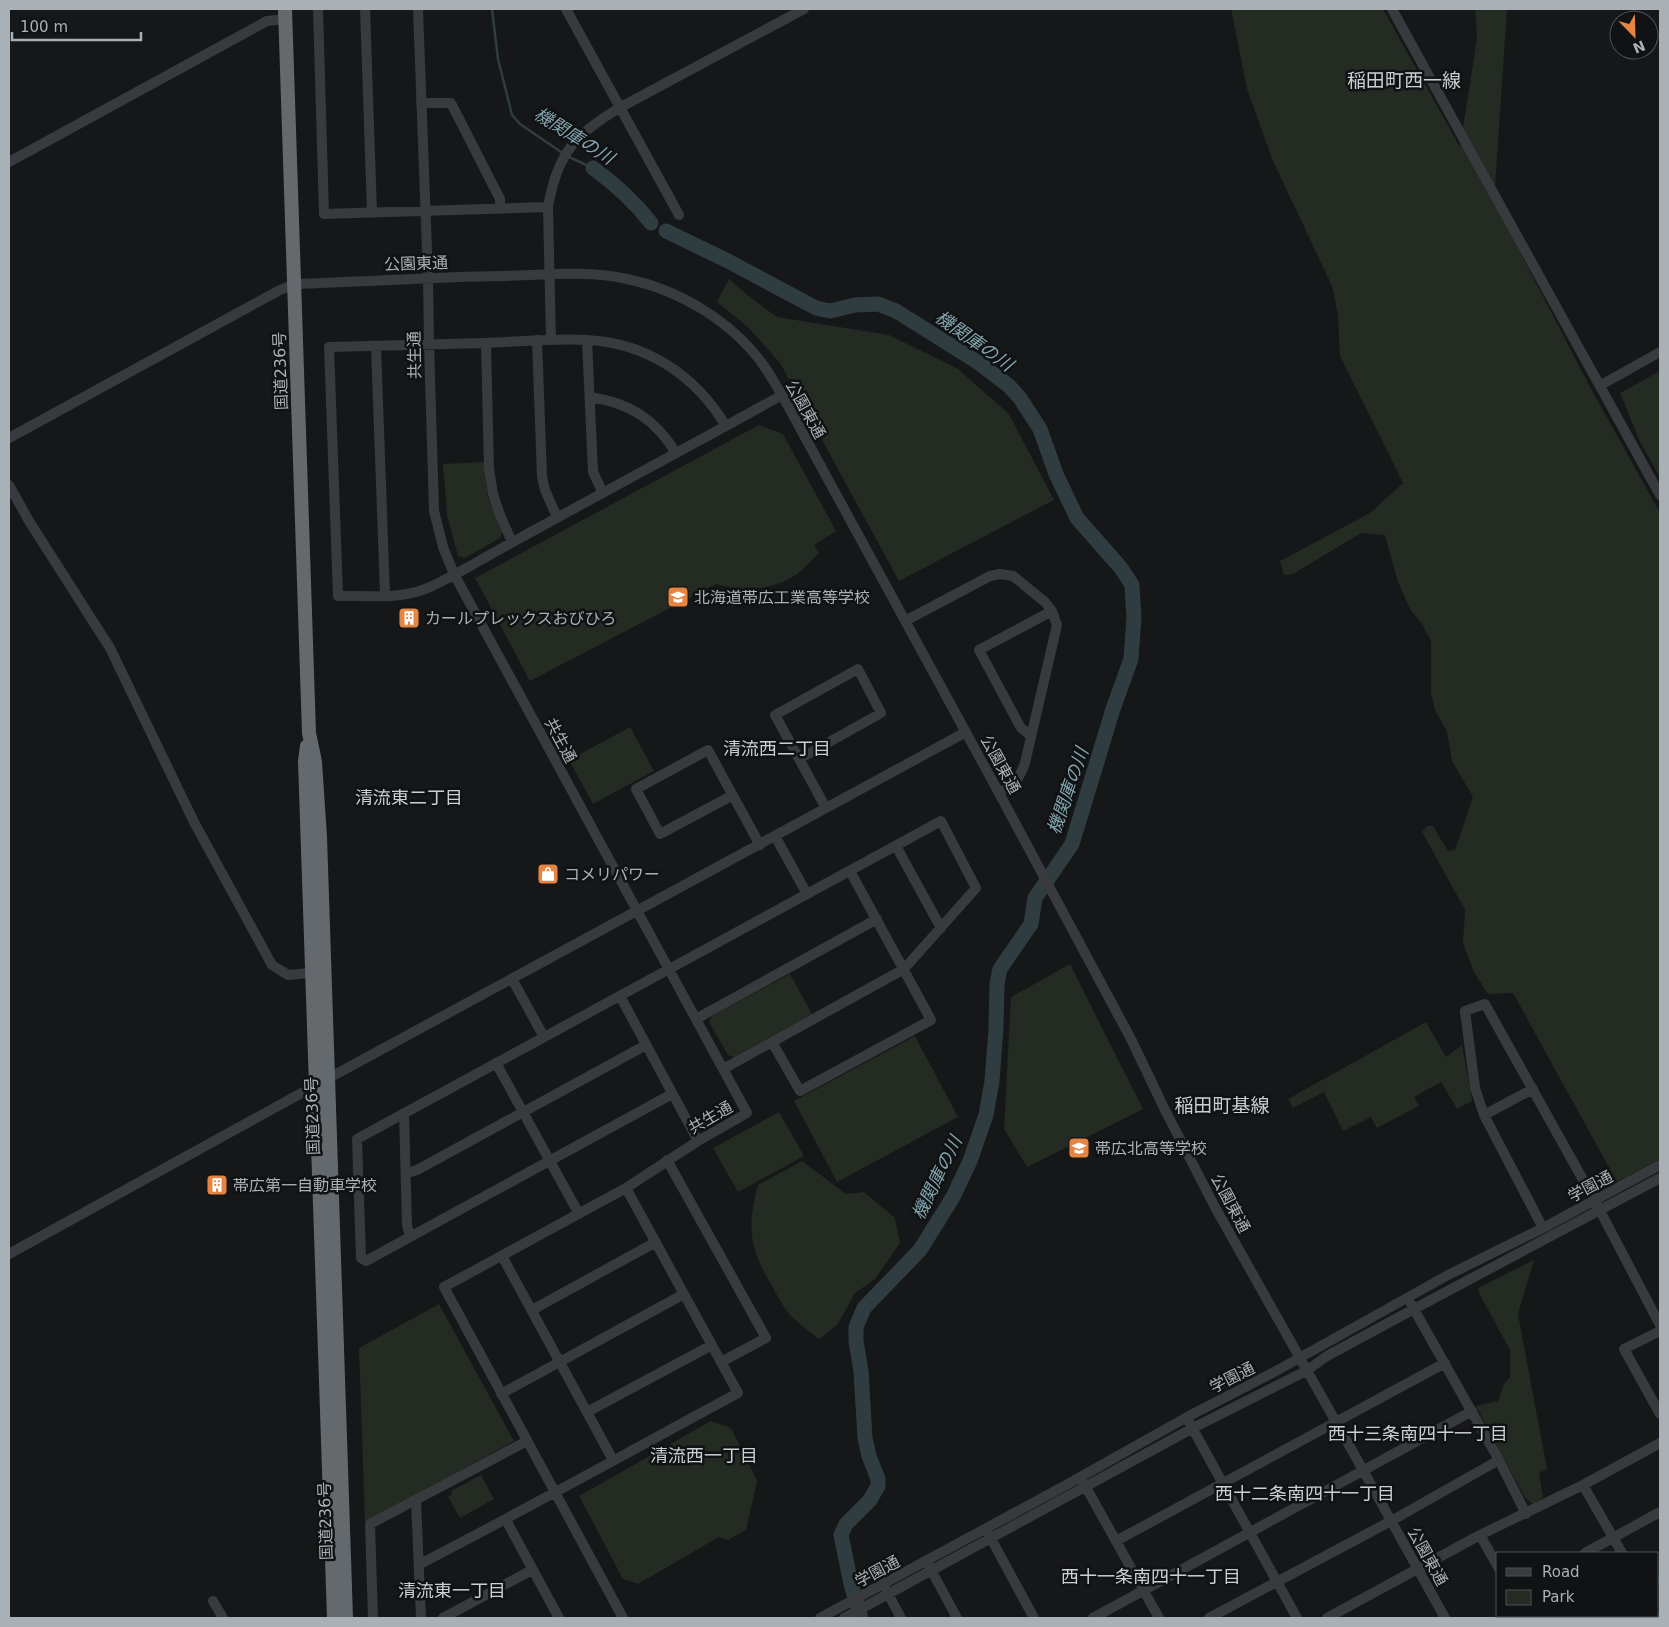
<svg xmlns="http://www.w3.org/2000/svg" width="1669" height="1627" viewBox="0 0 1669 1627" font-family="'DejaVu Sans','Noto Sans JP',sans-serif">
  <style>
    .green { fill: #232b23 }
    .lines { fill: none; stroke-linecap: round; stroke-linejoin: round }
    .stream { stroke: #303d40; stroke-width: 2.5 }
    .river { stroke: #303d40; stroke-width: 15 }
    .minor { stroke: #383a3d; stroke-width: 10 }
    .highway { stroke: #64696e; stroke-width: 14 }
    .labels { text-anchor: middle; stroke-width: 5; stroke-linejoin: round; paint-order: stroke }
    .street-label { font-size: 16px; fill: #a9b1b7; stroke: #111213 }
    .poi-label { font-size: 16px; fill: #a9b1b7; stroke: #111213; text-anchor: start }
    .water-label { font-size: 18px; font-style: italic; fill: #83a6b0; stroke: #111213 }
    .neighbourhood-label { font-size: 18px; fill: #cacfd4; stroke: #111213 }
    .quarter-label { font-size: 19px; fill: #cacfd4; stroke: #111213 }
  </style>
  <rect width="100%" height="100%" fill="#161718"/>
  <path class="green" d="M 1231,9 L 1383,9 L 1460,147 L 1477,38 L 1475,9 L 1507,9 L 1494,202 L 1589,385 L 1660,513 L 1660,1159 L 1617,1182 L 1513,993 L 1488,994 L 1475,974 L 1463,944 L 1465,910 L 1422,832 L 1427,826 L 1433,826 L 1448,851 L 1455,850 L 1473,797 L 1452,761 L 1447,732 L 1435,710 L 1431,693 L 1431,641 L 1422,624 L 1410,609 L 1398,582 L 1385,535 L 1361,533 L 1293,574 L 1284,575 L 1280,561 L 1370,513 L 1403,483 L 1340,356 L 1338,315 L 1332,286 L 1273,161 L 1247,89 Z
    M 729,279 L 751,298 L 777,317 L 889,335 L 958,369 L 1009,414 L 1054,500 L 899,581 L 780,363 L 749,328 L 717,302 Z
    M 1660,371 L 1660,477 L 1641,444 L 1620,393 Z
    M 759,425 L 783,434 L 836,531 L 814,545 L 819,553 C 811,560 804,569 796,575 C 771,591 743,592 716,584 L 530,681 L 475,578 Z
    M 484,462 L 488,497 L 502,532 L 500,538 L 465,558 L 458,556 L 447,515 L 443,464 Z
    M 630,727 L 654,771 L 593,804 L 569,760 Z
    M 1070,964 L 1143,1109 L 1027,1167 L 1004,1129 L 1011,997 Z
    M 790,974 L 812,1014 L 734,1057 L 728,1055 L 709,1022 L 712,1016 Z
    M 1426,1022 L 1446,1057 L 1462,1045 L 1472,1101 L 1457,1109 L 1441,1082 L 1414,1097 L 1419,1106 L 1377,1128 L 1371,1117 L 1343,1131 L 1324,1092 L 1293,1108 L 1288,1099 Z
    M 915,1036 L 958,1117 L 837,1182 L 794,1101 Z
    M 779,1112 L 804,1156 L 738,1192 L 713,1148 Z
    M 802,1161 L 846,1194 L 864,1192 L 895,1218 L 900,1243 L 875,1279 L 855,1293 L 838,1324 L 819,1339 C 810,1332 800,1325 792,1317 C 784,1309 778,1297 773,1288 C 750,1249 746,1229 758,1185 Z
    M 1534,1260 L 1518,1314 L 1547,1469 L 1539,1473 L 1543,1498 L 1533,1504 L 1525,1498 L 1476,1406 L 1498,1401 L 1504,1384 L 1510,1377 L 1510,1350 L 1479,1293 L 1478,1288 Z
    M 439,1304 L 514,1441 L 365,1522 L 359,1348 Z
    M 711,1421 L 731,1428 L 757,1481 L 746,1530 L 728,1540 L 719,1537 L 638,1584 L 623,1579 L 579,1496 Z
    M 481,1475 L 494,1499 L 460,1518 L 448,1497 L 452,1494 L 451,1491 Z"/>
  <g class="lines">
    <path class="stream" d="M 492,9 L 498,59 L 512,115 L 520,124 L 564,154
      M 569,157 L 593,168"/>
    <path class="river" d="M 593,168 C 615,184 634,201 651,223
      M 666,231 L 728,261 L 816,308 L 830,311 L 855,305 L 878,304 L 896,311 L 979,363 L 1009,386 L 1020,398 L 1040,429 L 1056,474 L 1077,518 L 1121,568 L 1132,585 L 1134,617 L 1131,659 L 1113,709 L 1072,844 L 1035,898 L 1031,924 L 1000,969 L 997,984 L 996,1028 L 992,1081 L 986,1115 L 970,1161 L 953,1197 L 920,1250 L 864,1308 L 856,1327 L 856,1341 L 861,1371 L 865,1438 L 869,1456 L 878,1479 L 878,1486 L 870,1500 L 846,1524 L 841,1535 L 851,1584 L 861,1618"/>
    <path class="minor" d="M 318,9 L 324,214 L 548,207
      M 365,9 L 372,212
      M 418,9 L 428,277 L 429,344 L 434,511 L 443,547 L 454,574 L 747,1113 L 698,1141 L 626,1188 L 444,1287 L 623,1618
      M 566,9 L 679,215
      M 1392,9 L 1660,495
      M 421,103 L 451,103 L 500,199 L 500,208
      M 9,162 L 267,21 L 285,19
      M 537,340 L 542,477 L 545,490 L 557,517
      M 551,340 L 548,207 C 557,154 575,134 621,107 L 804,9
      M 587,340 L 593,472 L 603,493
      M 486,343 L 489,468 L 493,494 L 500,515 L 512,542
      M 376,346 L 385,595
      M 1601,385 L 1660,352
      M 590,397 C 630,403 655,419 676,453
      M 726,426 C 695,375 647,343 587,340 C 553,338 519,342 485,343 C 433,344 381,346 329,347 L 338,596 C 365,595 398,600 425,589 C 441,583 457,573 472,565 C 500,549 527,534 555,519 C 631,477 707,437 782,395
      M 9,438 L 278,291 L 294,284 C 364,282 433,277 502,276 C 543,275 587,270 627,279 C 680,290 733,322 764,366 C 771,376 776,386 782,395 L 999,793 L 1131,1039 L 1165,1110 L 1216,1209 L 1363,1470 L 1445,1618
      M 9,485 L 29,521 L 110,648 L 194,822 L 272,965 L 288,975 L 319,972
      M 905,621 L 990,576 L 1000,574 L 1013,576 L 1045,602 L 1052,611 L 1057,625 L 1025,763 C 1019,780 1014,784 999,793
      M 1030,735 L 1021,728 L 979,650 L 1052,611
      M 799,759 L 881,713 L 858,669 L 775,715 L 826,808
      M 733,795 L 660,834 L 636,789 L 708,750 L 760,845
      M 775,836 L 807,894
      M 896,846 L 941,928
      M 512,979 L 544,1037
      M 620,996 L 698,1141
      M 696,1019 L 877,919
      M 772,1042 L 800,1091 L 931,1020 L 850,871
      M 496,1063 L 579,1214
      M 672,1094 L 366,1261 L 361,1258 L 357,1139 L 941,821 L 976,888 L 904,969 L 723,1069
      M 404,1114 L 407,1225 L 410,1237
      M 1484,1115 L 1533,1089
      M 667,1160 L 766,1338 L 721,1362
      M 407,1173 L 417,1170 L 646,1045
      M 1543,1228 L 1484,1115 L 1475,1088 L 1465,1011 L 1485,1004 L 1596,1203 L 1660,1325
      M 9,1254 L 316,1085 L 966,732
      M 502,1256 L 613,1460
      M 1411,1304 L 1499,1460 L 1526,1514
      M 532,1310 L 656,1242
      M 1660,1331 L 1624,1349 L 1660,1414
      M 501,1394 L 684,1294
      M 587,1412 L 712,1345
      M 1189,1422 L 1297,1618
      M 1083,1482 L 1159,1618
      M 1583,1485 L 1622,1553
      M 416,1500 L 421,1618
      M 506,1520 L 559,1618
      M 988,1533 L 1034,1618
      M 1480,1535 L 1498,1567
      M 1116,1541 L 1445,1363
      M 1585,1553 L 1660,1512
      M 420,1564 C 527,1509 632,1450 738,1393 L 626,1188
      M 929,1566 L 957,1618
      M 1658,1580 L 1660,1579
      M 885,1588 L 901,1618
      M 213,1601 L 223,1618
      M 1525,1616 L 1526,1618
      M 1656,1616 L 1658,1618
      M 373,1618 L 370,1524 L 527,1441
      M 443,1618 L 532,1570
      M 820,1618 L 1068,1484 L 1187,1417 L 1276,1371 L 1448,1275 L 1543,1228 L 1660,1165
      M 844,1618 L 1193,1428 L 1306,1371 L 1327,1356 L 1414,1309 L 1660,1178
      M 1093,1618 L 1472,1411
      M 1209,1618 L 1391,1521 L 1499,1460
      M 1327,1618 L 1480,1535 L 1583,1485 L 1660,1443
      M 1586,1618 L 1591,1616"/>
    <path class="highway" d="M 285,9 L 309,733 L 315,762 L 320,837 L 346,1618
      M 307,746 L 305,761 L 334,1618"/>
  </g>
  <defs>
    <g id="school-square" transform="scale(1.125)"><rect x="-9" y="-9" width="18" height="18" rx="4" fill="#e58541" stroke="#111213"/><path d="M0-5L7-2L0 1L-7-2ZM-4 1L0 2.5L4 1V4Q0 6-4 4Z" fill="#fff"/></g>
    <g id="building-square" transform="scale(1.125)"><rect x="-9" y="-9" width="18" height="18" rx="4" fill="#e58541" stroke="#111213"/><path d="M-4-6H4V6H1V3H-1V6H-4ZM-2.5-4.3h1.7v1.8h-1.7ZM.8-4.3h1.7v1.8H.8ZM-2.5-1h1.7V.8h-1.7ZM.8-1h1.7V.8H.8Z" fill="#fff"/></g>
    <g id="shop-square" transform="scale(1.125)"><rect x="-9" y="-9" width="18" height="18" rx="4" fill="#e58541" stroke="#111213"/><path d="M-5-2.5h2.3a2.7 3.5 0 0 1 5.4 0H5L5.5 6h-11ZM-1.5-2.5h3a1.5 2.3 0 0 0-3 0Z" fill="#fff"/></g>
  </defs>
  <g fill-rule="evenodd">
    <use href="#school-square" x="678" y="597"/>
    <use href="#building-square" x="409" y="618"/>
    <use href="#shop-square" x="548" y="874"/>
    <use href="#school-square" x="1079" y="1148"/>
    <use href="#building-square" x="217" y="1185"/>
  </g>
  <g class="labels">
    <g class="street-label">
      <text transform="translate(416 263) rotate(-2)" y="6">公園東通</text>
      <text transform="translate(414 355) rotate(-91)" y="6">共生通</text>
      <text transform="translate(280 371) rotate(-92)" y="6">国道236号</text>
      <text transform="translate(806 409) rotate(61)" y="6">公園東通</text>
      <text transform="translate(561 740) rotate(62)" y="6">共生通</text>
      <text transform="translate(1001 764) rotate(61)" y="6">公園東通</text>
      <text transform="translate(312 1116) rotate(-92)" y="6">国道236号</text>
      <text transform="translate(710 1117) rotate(-30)" y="6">共生通</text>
      <text transform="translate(1590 1186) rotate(-28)" y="6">学園通</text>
      <text transform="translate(1231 1203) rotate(62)" y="6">公園東通</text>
      <text transform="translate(1232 1377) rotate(-27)" y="6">学園通</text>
      <text transform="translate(325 1521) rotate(-92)" y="6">国道236号</text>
      <text transform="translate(1428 1556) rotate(61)" y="6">公園東通</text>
      <text transform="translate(877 1571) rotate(-28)" y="6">学園通</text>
    </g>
    <g class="poi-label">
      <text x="694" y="603">北海道帯広工業高等学校</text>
      <text x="425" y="624">カールプレックスおびひろ</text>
      <text x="564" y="880">コメリパワー</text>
      <text x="1095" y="1154">帯広北高等学校</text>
      <text x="233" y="1191">帯広第一自動車学校</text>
    </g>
    <g class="water-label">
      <text transform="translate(574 136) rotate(32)" y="6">機関庫の川</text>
      <text transform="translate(974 341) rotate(35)" y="6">機関庫の川</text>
      <text transform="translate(1068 791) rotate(-71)" y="6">機関庫の川</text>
      <text transform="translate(937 1178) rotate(-64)" y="6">機関庫の川</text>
    </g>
    <g class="neighbourhood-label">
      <text x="777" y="755">清流西二丁目</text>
      <text x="409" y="804">清流東二丁目</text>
      <text x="1418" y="1440">西十三条南四十一丁目</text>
      <text x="704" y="1462">清流西一丁目</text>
      <text x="1305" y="1500">西十二条南四十一丁目</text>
      <text x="1151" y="1583">西十一条南四十一丁目</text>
      <text x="452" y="1597">清流東一丁目</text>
    </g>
    <g class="quarter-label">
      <text x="1404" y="87">稲田町西一線</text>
      <text x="1222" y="1112">稲田町基線</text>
    </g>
  </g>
  <rect width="1669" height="1627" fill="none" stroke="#a9b1b7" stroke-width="20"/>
  <rect x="1496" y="1552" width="162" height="65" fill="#111213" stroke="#4e5255"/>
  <rect x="1506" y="1568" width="25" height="8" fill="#383a3d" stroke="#4e5255"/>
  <text x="1542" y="1577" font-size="15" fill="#a9b1b7">Road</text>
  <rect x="1506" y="1590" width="25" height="15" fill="#232b23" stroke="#4e5255"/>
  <text x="1542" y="1602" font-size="15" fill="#a9b1b7">Park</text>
  <g transform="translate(1634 35) rotate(157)"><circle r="24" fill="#111213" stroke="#4e5255"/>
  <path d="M0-4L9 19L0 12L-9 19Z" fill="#e58541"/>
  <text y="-8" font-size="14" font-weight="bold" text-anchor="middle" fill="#a9b1b7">N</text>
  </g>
  <path d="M12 32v8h129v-8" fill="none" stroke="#a9b1b7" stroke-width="2.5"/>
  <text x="20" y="32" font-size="15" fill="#a9b1b7" stroke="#111213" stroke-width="4" paint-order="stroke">100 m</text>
</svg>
